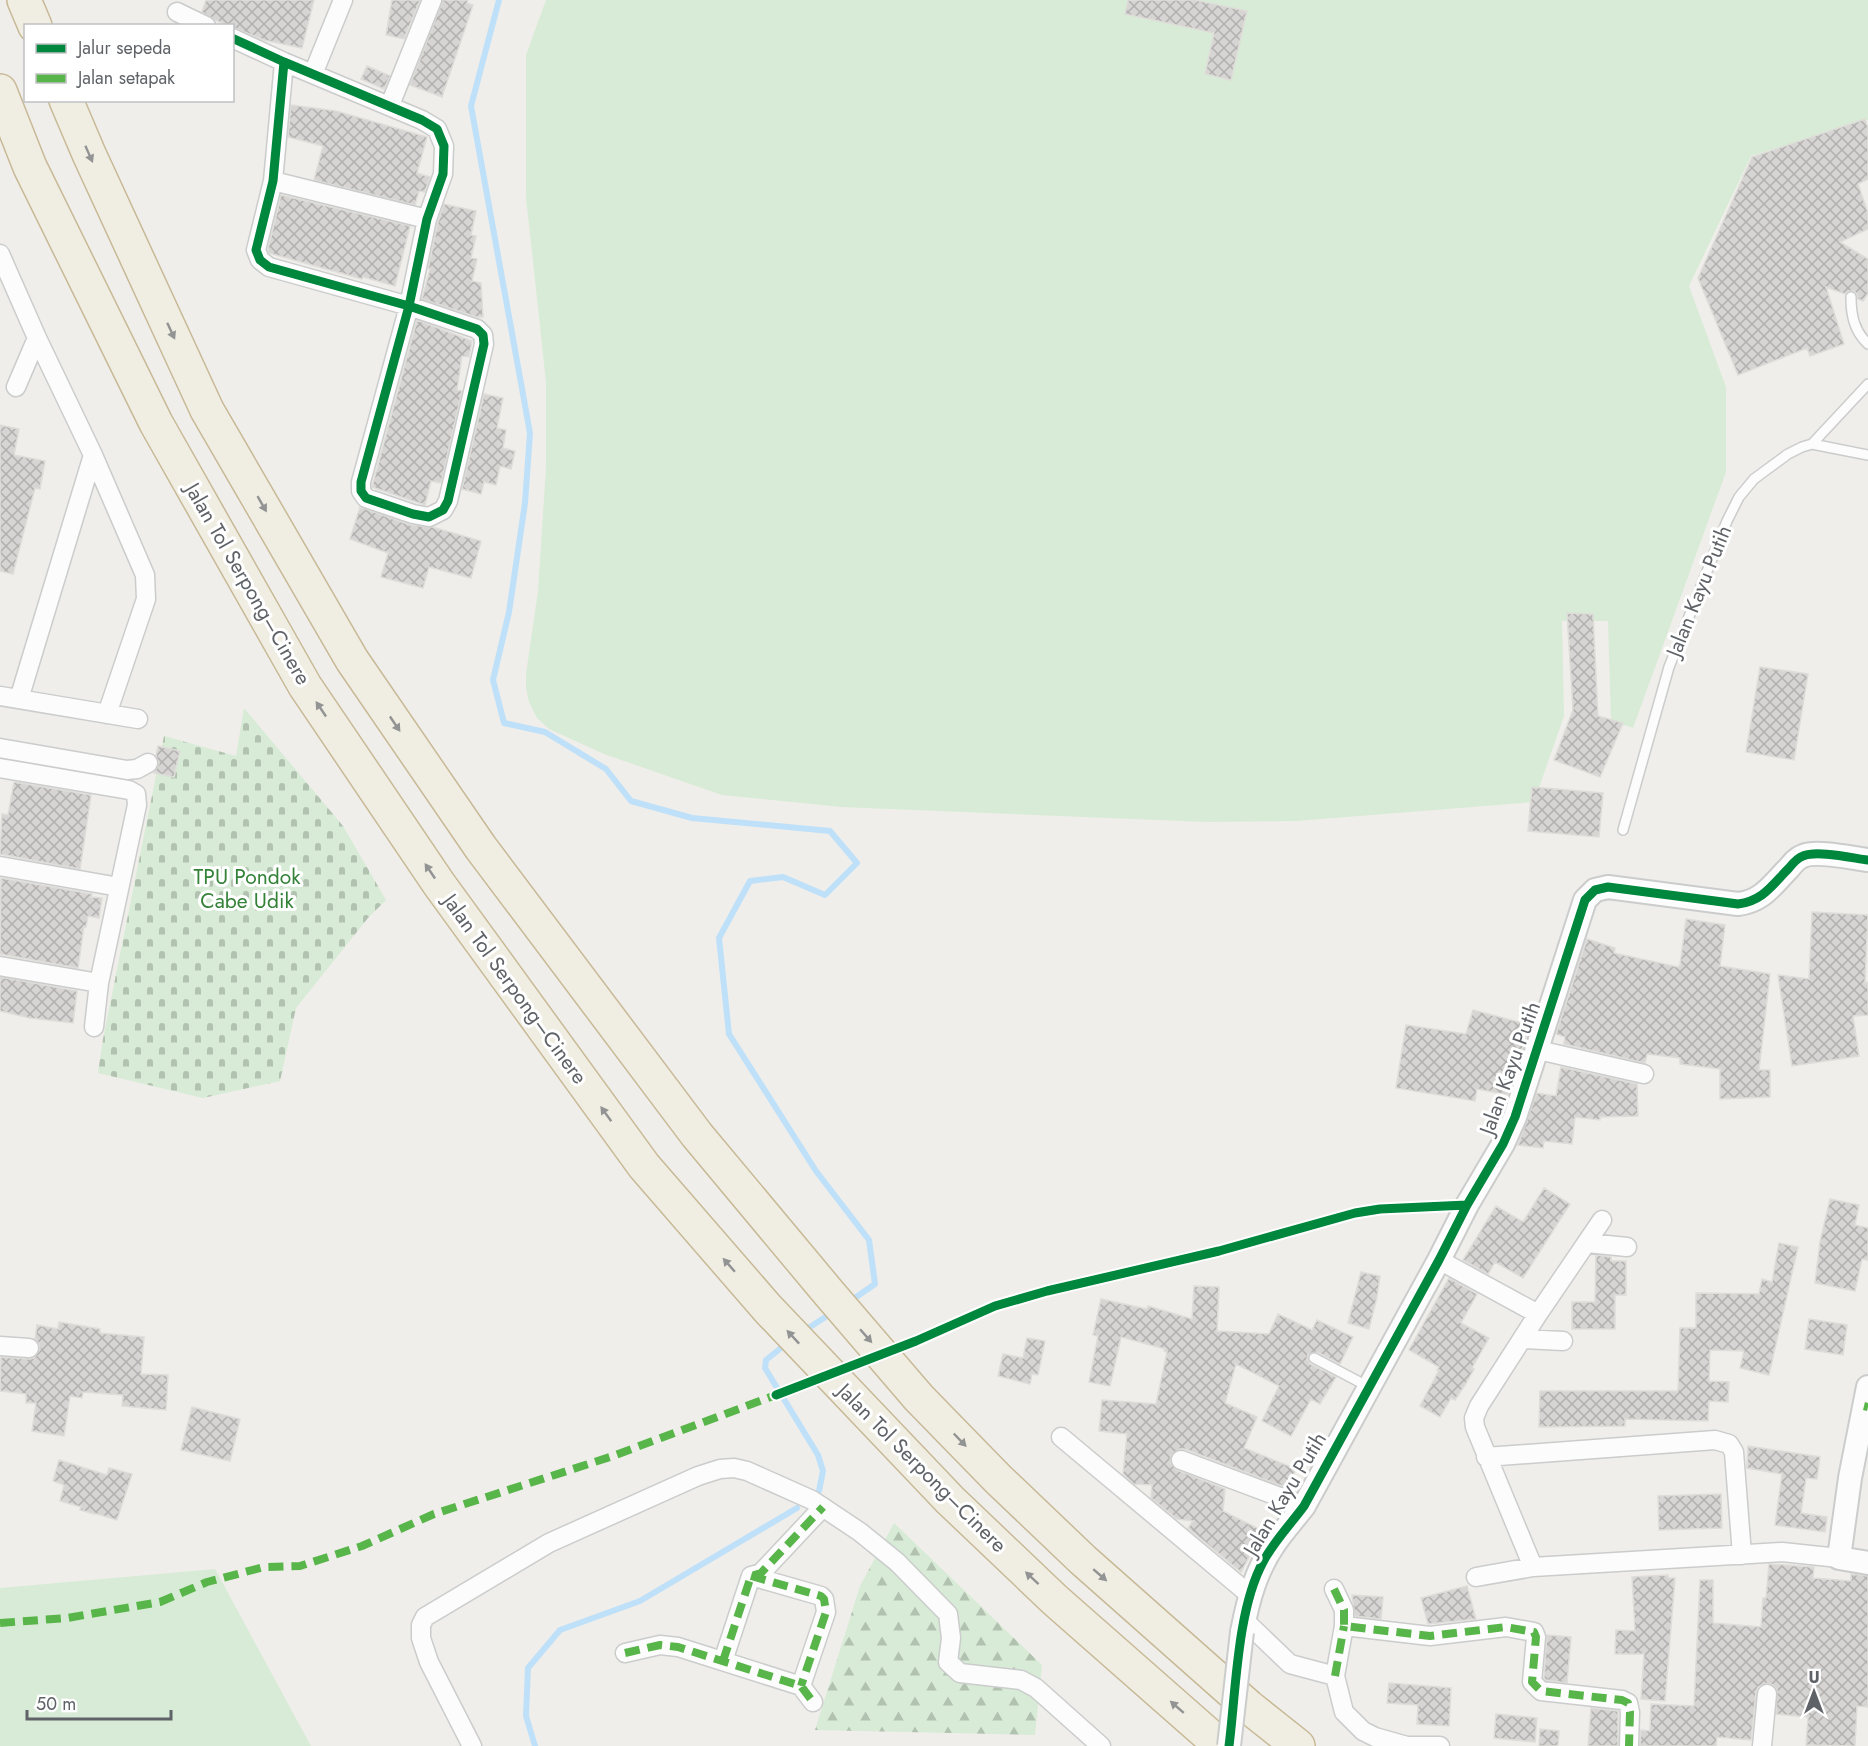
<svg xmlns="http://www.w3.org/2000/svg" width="1868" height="1746" viewBox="0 0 1868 1746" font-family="Jost,sans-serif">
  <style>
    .grass { fill: #d8ebd6 }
    .forest { fill: url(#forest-firs) }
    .cemetery { fill: url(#cemetery-stones) }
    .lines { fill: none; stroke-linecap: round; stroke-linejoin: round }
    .stream { stroke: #bfe0f9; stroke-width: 6 }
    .building { fill: url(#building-cross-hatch); stroke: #deddd9; stroke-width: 1.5 }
    .service-casing { stroke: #cbcccc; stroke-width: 12 }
    .minor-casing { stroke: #cbcccc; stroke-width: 21 }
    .tertiary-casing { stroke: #cbcccc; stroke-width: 26 }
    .motorway-casing { stroke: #c8b996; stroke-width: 36 }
    .service { stroke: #fdfcfc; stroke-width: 9 }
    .minor { stroke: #fdfcfc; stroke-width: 18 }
    .tertiary { stroke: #fdfcfc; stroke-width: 22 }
    .motorway { stroke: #f0ede3; stroke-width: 33 }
    .tertiary-bridge-casing { stroke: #cbcccc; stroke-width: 26; stroke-linecap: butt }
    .tertiary-bridge { stroke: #fdfcfc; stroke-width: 22 }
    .quiet { stroke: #58b549; stroke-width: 8; stroke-dasharray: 15 8; stroke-linecap: butt }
    .cycleway-casing { stroke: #fff; stroke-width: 13 }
    .cycleway { stroke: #00873e; stroke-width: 9 }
    .oneway { fill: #929393 }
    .labels { text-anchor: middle; stroke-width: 6; stroke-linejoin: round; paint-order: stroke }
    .street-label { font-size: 21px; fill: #5f6368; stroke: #fff }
    .park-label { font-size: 21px; fill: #348238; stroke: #fff }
  </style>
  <defs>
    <pattern id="forest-firs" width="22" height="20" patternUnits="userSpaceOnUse" patternTransform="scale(1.5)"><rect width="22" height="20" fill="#d8ebd6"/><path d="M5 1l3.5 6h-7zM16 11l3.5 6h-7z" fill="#b2c2b1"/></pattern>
    <pattern id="cemetery-stones" width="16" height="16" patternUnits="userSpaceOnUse" patternTransform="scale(1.5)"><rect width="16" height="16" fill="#d8ebd6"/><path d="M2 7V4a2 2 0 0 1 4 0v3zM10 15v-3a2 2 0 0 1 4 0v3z" fill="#b2c2b1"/></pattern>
    <pattern id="building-cross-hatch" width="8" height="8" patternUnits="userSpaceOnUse" patternTransform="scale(1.5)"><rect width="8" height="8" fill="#d6d5d3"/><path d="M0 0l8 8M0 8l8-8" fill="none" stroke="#b1b0af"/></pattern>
  </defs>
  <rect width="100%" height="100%" fill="#efeeea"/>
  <path class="grass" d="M 546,0 L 1868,0 L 1868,120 L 1751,156 L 1689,286 L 1726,387 L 1726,472 L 1633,728 L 1611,721 L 1608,621 L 1562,621 L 1564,716 L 1534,802 L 1296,821 L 1208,822 L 841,807 L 722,795 L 604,754 L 549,729 L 537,718 L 529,702 L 526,688 L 526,674 L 538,591 L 546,467 L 546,382 L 526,197 L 526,55 Z
    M 215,1569 L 311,1746 L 0,1746 L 0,1588 Z"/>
  <path class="forest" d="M 894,1523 L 1042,1665 L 1035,1735 L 815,1730 L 860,1586 Z"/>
  <path class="cemetery" d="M 244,708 L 343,826 L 386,900 L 368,918 L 296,1008 L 280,1081 L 203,1098 L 98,1073 L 103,1039 L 164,736 L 236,756 Z"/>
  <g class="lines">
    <path class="stream" d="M 499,0 L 471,106 L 530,433 L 525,503 L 509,612 L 493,680 L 504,723 L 545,732 L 606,769 L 631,801 L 692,818 L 830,831 L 857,863 L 825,895 L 783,877 L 750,881 L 719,938 L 729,1034 L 816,1171 L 869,1240 L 875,1284 L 849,1302
      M 804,1331 L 833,1312
      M 786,1344 L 766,1360 L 765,1368 L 818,1455 L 823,1471 L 819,1491
      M 535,1746 L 526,1716 L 528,1668 L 560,1630 L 640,1601 L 797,1508"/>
  </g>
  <path class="building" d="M 206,0 L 314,0 L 302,48 L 264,40 L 215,20 L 202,12 Z
    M 392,0 L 420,0 L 404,39 L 386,35 Z
    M 443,0 L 468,0 L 467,3 L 473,5 L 442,97 L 410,85 Z
    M 1128,0 L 1195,0 L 1247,11 L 1231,80 L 1205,74 L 1214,33 L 1125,14 Z
    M 367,66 L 390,76 L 384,89 L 361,79 Z
    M 291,105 L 336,111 L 427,137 L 417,173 L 430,177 L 425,192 L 419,191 L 415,205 L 314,180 L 323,146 L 288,137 Z
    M 1865,119 L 1868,128 L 1868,179 L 1858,184 L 1868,213 L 1868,229 L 1840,242 L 1868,259 L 1868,293 L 1863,301 L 1858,299 L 1857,294 L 1854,291 L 1848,291 L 1845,294 L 1826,287 L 1844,344 L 1810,356 L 1807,348 L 1738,375 L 1698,278 L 1752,157 Z
    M 281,195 L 410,226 L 395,286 L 363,277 L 362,279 L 269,253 L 268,249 Z
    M 444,204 L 476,211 L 471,235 L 476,236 L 471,258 L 477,259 L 472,281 L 481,283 L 483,317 L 477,317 L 422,299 L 430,269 L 428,269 L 438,222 Z
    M 417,320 L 472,341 L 469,357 L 462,356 L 457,390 L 462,391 L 441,483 L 431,481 L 425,505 L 372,487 Z
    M 484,394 L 503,398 L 497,428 L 506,430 L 503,448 L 515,451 L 511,469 L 500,466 L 496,485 L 484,482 L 481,494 L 462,489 Z
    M 0,425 L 19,429 L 14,455 L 45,461 L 40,489 L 35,488 L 13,574 L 0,571 Z
    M 360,507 L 410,525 L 432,527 L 481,541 L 471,578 L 429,567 L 423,588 L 381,577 L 388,553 L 350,539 Z
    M 1567,613 L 1593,614 L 1598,716 L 1623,723 L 1600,777 L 1554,760 L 1573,710 Z
    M 1760,667 L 1808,674 L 1794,760 L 1746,752 Z
    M 158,746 L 180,751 L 174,777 L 154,773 L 159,764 L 156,756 Z
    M 14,782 L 91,795 L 80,869 L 0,854 L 2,814 L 8,815 Z
    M 1532,787 L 1603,793 L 1599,837 L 1528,831 Z
    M 1,878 L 92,894 L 91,897 L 102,898 L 99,918 L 88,916 L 86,927 L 84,926 L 78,968 L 0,954 Z
    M 1812,912 L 1868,915 L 1865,983 L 1868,982 L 1868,1015 L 1853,1016 L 1859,1056 L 1792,1066 L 1778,975 L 1809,979 Z
    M 1686,919 L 1725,925 L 1720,966 L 1770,974 L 1759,1070 L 1770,1070 L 1770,1097 L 1720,1099 L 1720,1069 L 1680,1064 L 1680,1058 L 1647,1054 L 1645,1063 L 1564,1044 L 1565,1037 L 1556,1034 L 1587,939 L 1615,948 L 1614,953 L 1678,967 L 1680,965 Z
    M 0,977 L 77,991 L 73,1023 L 30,1018 L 0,1011 Z
    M 1473,1010 L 1530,1025 L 1522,1051 L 1520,1050 L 1508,1095 L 1477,1089 L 1475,1101 L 1396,1088 L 1406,1025 L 1466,1034 Z
    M 1561,1067 L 1637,1084 L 1638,1116 L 1600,1117 L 1600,1120 L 1575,1117 L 1572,1144 L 1544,1141 L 1543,1148 L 1518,1145 L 1537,1093 L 1556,1096 Z
    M 1544,1188 L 1570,1204 L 1523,1278 L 1495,1262 L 1488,1274 L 1463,1260 L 1496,1206 L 1523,1222 Z
    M 1830,1199 L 1859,1205 L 1855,1225 L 1868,1228 L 1868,1260 L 1862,1259 L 1855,1291 L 1815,1283 L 1820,1242 Z
    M 1779,1243 L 1798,1247 L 1769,1375 L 1740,1368 L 1744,1351 L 1710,1350 L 1709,1381 L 1729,1382 L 1728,1402 L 1709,1401 L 1708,1421 L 1625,1419 L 1625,1426 L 1539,1427 L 1540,1391 L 1678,1391 L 1680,1328 L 1696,1328 L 1696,1293 L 1759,1294 L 1762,1279 L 1772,1282 Z
    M 1596,1255 L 1611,1257 L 1611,1261 L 1626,1261 L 1626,1295 L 1615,1295 L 1615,1329 L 1572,1329 L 1572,1302 L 1595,1302 Z
    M 1361,1272 L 1380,1276 L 1377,1297 L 1369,1329 L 1348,1323 Z
    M 1449,1278 L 1477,1294 L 1461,1323 L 1489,1338 L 1472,1368 L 1474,1369 L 1465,1385 L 1455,1400 L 1451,1398 L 1440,1417 L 1420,1406 L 1439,1370 L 1437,1370 L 1439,1367 L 1409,1350 Z
    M 1194,1286 L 1219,1287 L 1217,1331 L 1269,1334 L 1278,1314 L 1312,1330 L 1317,1320 L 1353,1337 L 1340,1364 L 1317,1352 L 1308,1354 L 1307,1359 L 1310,1364 L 1336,1377 L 1320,1404 L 1311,1399 L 1291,1436 L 1262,1421 L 1279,1386 L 1236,1364 L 1225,1403 L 1257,1417 L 1244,1448 L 1296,1469 L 1288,1488 L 1185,1449 L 1179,1449 L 1171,1456 L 1170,1462 L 1177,1470 L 1225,1489 L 1223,1511 L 1263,1531 L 1241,1572 L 1188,1528 L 1193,1521 L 1177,1519 L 1151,1498 L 1152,1485 L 1134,1484 L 1123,1474 L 1127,1434 L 1099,1431 L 1102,1400 L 1156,1404 L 1167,1352 L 1164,1351 L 1165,1349 L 1121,1337 L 1110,1386 L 1089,1382 L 1098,1336 L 1093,1335 L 1101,1299 L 1147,1309 L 1148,1306 L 1192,1319 Z
    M 1809,1319 L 1847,1325 L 1843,1355 L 1805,1349 Z
    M 59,1322 L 100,1329 L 100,1333 L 144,1337 L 141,1374 L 168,1375 L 166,1410 L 122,1406 L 123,1395 L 83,1392 L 82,1398 L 70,1396 L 64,1436 L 32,1431 L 36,1403 L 26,1403 L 26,1394 L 0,1391 L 1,1357 L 28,1359 L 34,1358 L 40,1349 L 39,1344 L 35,1339 L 37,1325 L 58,1329 Z
    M 1027,1338 L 1045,1341 L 1038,1375 L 1032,1374 L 1030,1384 L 998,1376 L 1003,1354 L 1023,1358 Z
    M 192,1407 L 240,1419 L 230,1461 L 181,1450 Z
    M 1748,1446 L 1820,1457 L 1817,1479 L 1806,1478 L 1801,1513 L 1827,1517 L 1825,1532 L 1775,1525 L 1782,1474 L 1747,1468 Z
    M 59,1460 L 107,1475 L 109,1468 L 132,1474 L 117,1520 L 94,1513 L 94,1514 L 80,1510 L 81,1507 L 60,1501 L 64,1485 L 53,1481 Z
    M 1721,1494 L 1722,1528 L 1659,1530 L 1658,1496 Z
    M 1769,1564 L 1814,1567 L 1813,1578 L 1851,1581 L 1851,1574 L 1868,1576 L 1868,1707 L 1857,1706 L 1855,1746 L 1806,1745 L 1808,1717 L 1776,1714 L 1777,1690 L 1773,1685 L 1767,1683 L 1758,1687 L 1756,1692 L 1751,1740 L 1717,1737 L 1716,1746 L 1640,1746 L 1641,1730 L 1650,1731 L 1651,1704 L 1694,1706 L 1700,1580 L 1713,1580 L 1713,1623 L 1761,1627 L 1763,1598 L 1766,1598 Z
    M 1668,1575 L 1668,1578 L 1675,1578 L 1665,1701 L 1641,1699 L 1644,1654 L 1615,1654 L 1616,1630 L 1635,1631 L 1632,1577 Z
    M 1467,1586 L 1476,1619 L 1428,1624 L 1421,1598 Z
    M 1352,1595 L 1383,1597 L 1381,1619 L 1355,1616 Z
    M 1547,1635 L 1571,1637 L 1567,1683 L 1546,1680 L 1544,1678 Z
    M 1389,1683 L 1451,1688 L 1449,1726 L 1417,1724 L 1418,1705 L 1387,1703 Z
    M 1591,1708 L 1618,1711 L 1618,1746 L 1588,1746 Z
    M 1496,1714 L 1537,1718 L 1535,1742 L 1494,1738 Z
    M 1540,1729 L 1559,1731 L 1558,1746 L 1539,1746 Z"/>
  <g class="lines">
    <g class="service-casing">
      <path id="service" d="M 1851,297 C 1851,315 1854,331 1868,344
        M 1812,444 L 1868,384
        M 1623,830 L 1669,667 L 1727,521 L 1739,497 L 1754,479 L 1788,454 L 1802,447 L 1812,444 L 1868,455
        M 1314,1358 L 1369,1387"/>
    </g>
    <g class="minor-casing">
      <path id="minor" d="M 177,12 L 206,26
        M 232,38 L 284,62 L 422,120 L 437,129 L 444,146 L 443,174 L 427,219 L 409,306 L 361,482 L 361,491 L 366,498 L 413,514 L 429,517 L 443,510 L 448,501 L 484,344 L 483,335 L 477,329 L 409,306 L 269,267 L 260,260 L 256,250 L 273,181 L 284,62
        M 313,74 L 343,0
        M 390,105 L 432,0
        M 273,181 L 427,219
        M 0,254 L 37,338 L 93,455 L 145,575 L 146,599 L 107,714
        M 16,387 L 37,338
        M 0,696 L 138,719
        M 19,699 L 93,455
        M 0,748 L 127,770 L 137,769 L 148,763
        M 0,768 L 129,790 L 136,794 L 137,805 L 99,983 L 94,1027
        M 0,866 L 119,887
        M 0,966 L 99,983
        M 1538,1050 L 1644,1074
        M 1587,1243 L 1627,1247
        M 1439,1260 L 1538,1314
        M 1522,1339 L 1563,1341
        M 0,1346 L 29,1348
        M 1061,1437 L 1250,1595
        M 1486,1457 L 1715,1440 L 1729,1444 L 1734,1452 L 1742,1555
        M 1181,1460 L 1304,1506
        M 1533,1567 L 1475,1427 L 1474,1418 L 1479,1406 L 1538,1314 L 1602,1220
        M 751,1576 L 821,1596 L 824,1599 L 826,1612 L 801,1686
        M 1476,1577 L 1533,1567 L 1782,1552 L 1839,1558
        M 1334,1589 L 1344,1610 L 1344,1626 L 1430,1636 L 1506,1627 L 1534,1632 L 1536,1637 L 1532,1682 L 1541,1691 L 1622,1700 L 1628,1703 L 1630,1712 L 1629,1746
        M 1244,1620 L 1290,1664 L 1335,1676
        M 1344,1626 L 1335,1676 L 1344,1712 L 1363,1731 L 1375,1737 L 1407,1746 L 1440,1746
        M 625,1653 L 660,1645 L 678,1647 L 801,1686 L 813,1702
        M 723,1661 L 751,1576 L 761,1573 L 823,1507
        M 472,1746 L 429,1662 L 421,1638 L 421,1625 L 425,1617 L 549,1543 L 698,1476 L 720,1469 L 734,1468 L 747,1471 L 812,1500 L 860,1532 L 897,1562 L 948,1614 L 951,1638 L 948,1662 L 960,1673 L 1021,1680 L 1036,1688 L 1101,1746
        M 1762,1746 L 1767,1694"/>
    </g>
    <g class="tertiary-casing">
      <path id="tertiary" d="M 1868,1387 L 1850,1478 L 1839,1558 L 1868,1563
        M 1242,1632 C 1248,1600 1256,1570 1275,1543 C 1284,1530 1294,1519 1304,1506 L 1439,1260 L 1467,1205 L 1503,1144 L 1515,1117 L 1585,900 L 1595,890 L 1608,887 L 1738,904 C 1763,901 1772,885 1789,868 C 1793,863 1797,858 1803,856 C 1817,850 1852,858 1868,860"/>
    </g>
    <g class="motorway-casing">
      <path id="motorway" d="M 24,0 L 35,26
        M 0,91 L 30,167 L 156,423 L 305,686 L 439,884 L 644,1166 L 768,1309 L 950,1500 L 1055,1600 L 1221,1746
        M 66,100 L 89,154 L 207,410 L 352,660 L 481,848 L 697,1135 L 828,1292 L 919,1398 L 998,1479 L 1083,1560 L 1249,1707 L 1298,1746"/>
    </g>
    <use href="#service" class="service"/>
    <use href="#minor" class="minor"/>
    <use href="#tertiary" class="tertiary"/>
    <use href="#motorway" class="motorway"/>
    <g class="tertiary-bridge-casing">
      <path id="tertiary-bridge" d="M 1229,1746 L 1242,1632"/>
    </g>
    <use href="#tertiary-bridge" class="tertiary-bridge"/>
    <path class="quiet" d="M 1864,1406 L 1868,1407
      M 751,1576 L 821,1596 L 824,1599 L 826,1612 L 801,1686
      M 1334,1589 L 1344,1610 L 1344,1626 L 1430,1636 L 1506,1627 L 1534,1632 L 1536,1637 L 1532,1682 L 1541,1691 L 1622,1700 L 1628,1703 L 1630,1712 L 1629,1746
      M 0,1623 L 67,1618 L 160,1602 L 207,1582 L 264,1567 L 300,1566 L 362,1546 L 434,1514 L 610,1457 L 776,1395
      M 625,1653 L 660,1645 L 678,1647 L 801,1686 L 813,1702
      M 723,1661 L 751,1576 L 761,1573 L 823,1507
      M 1335,1676 L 1344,1626"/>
    <g class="cycleway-casing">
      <path id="cycleway" d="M 232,38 L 284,62 L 422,120 L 437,129 L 444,146 L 443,174 L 427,219 L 409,306 L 361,482 L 361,491 L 366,498 L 413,514 L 429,517 L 443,510 L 448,501 L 484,344 L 483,335 L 477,329 L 409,306 L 269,267 L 260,260 L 256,250 L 273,181 L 284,62
        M 776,1395 L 916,1341 L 995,1306 L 1047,1291 L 1219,1251 L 1355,1213 L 1380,1209 L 1467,1205
        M 1229,1746 C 1236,1691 1237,1610 1263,1562 C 1274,1541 1290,1525 1304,1506 L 1439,1260 L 1467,1205 L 1503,1144 L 1515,1117 L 1585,900 L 1595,890 L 1608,887 L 1738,904 C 1763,901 1772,885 1789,868 C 1793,863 1797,858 1803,856 C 1817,850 1852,858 1868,860"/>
    </g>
    <use href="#cycleway" class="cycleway"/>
  </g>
  <defs><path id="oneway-solid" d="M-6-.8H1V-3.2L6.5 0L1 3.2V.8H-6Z" transform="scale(1.5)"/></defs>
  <g class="oneway">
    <use href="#oneway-solid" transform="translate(89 154) rotate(66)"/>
    <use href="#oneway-solid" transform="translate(171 331) rotate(65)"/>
    <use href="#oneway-solid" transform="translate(262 504) rotate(60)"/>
    <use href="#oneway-solid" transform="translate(321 709) rotate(-124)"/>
    <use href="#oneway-solid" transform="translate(395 724) rotate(56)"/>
    <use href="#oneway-solid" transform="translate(430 871) rotate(-124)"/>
    <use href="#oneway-solid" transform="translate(606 1114) rotate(-126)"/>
    <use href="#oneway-solid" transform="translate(729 1265) rotate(-131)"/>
    <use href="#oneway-solid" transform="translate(866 1336) rotate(49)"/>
    <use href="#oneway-solid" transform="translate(793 1337) rotate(-133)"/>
    <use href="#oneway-solid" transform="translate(960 1440) rotate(46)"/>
    <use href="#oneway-solid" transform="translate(1100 1575) rotate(41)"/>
    <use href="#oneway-solid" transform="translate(1032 1578) rotate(-137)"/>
    <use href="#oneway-solid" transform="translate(1177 1707) rotate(-139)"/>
  </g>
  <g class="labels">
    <g class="street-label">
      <text transform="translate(248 584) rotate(60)" y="7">Jalan Tol Serpong–Cinere</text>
      <text transform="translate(1699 591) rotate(-68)" y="7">Jalan Kayu Putih</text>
      <text transform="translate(515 989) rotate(54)" y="7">Jalan Tol Serpong–Cinere</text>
      <text transform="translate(1510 1068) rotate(-70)" y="7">Jalan Kayu Putih</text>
      <text transform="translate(922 1468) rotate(45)" y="7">Jalan Tol Serpong–Cinere</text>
      <text transform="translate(1285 1494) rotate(-59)" y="7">Jalan Kayu Putih</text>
    </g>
    <g class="park-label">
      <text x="247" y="884">TPU Pondok<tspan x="247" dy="24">Cabe Udik</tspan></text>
    </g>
  </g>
  <rect x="24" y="24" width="210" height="78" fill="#ffffff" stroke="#bfc1c3" stroke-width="1.5"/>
  <rect x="36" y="44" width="30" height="9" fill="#00873e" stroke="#bfc1c3" stroke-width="1.5"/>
  <text x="78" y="54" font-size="18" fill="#5f6368">Jalur sepeda</text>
  <rect x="36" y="74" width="30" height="9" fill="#58b549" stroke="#bfc1c3" stroke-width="1.5"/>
  <text x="78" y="84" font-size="18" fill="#5f6368">Jalan setapak</text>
  <g transform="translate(1814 1692)" stroke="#ffffff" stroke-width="4.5" paint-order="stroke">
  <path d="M0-4.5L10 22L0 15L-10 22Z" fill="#5f6368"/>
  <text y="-9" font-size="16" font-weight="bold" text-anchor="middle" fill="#5f6368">U</text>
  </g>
  <path d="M27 1710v9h144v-9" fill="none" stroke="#5f6368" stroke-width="3"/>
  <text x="36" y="1710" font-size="18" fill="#5f6368" stroke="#ffffff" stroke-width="4.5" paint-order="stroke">50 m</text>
</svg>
